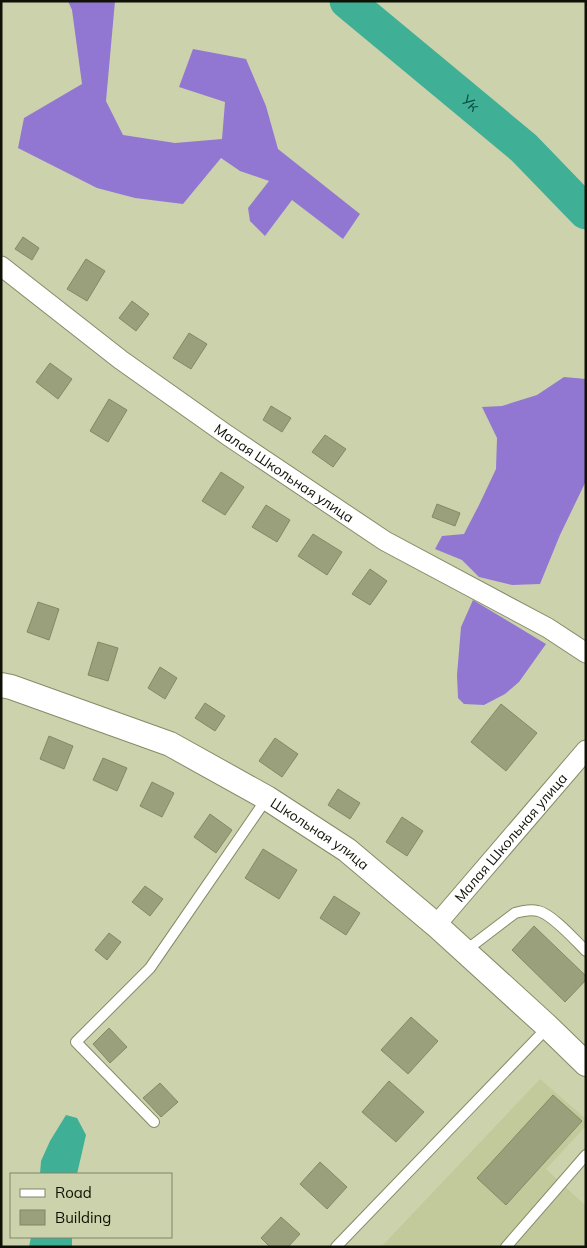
<svg xmlns="http://www.w3.org/2000/svg" width="587" height="1248" viewBox="0 0 587 1248" font-family="Mulish,sans-serif">
  <style>
    .built { fill: #c2ca9b }
    .forest { fill: #9177d2 }
    .water { fill: #3faf96 }
    .lines { fill: none; stroke-linecap: round; stroke-linejoin: round }
    .river { stroke: #3faf96; stroke-width: 35 }
    .building { fill: #9aa07b; stroke: #848965 }
    .service-casing { stroke: #858b66; stroke-width: 12 }
    .minor-casing { stroke: #858b66; stroke-width: 21 }
    .tertiary-casing { stroke: #858b66; stroke-width: 26 }
    .service { stroke: #fff; stroke-width: 10 }
    .minor { stroke: #fff; stroke-width: 19 }
    .tertiary { stroke: #fff; stroke-width: 24 }
    .labels { text-anchor: middle; stroke-width: 5; stroke-linejoin: round; paint-order: stroke }
    .street-label { font-size: 14px; fill: #0f1104; stroke: #ccd3ac }
    .water-label { font-size: 15px; font-style: italic; fill: #074a3d; stroke: #ccd3ac }
  </style>
  <rect width="100%" height="100%" fill="#ccd3ac"/>
  <path class="built" d="M 540,1079 L 586,1119 L 586,1126 L 546,1169 L 586,1206 L 586,1247 L 381,1247 Z"/>
  <path class="forest" d="M 68,1 L 115,1 L 106,101 L 123,135 L 175,143 L 222,139 L 225,102 L 179,87 L 193,49 L 246,59 L 266,106 L 278,149 L 360,214 L 343,239 L 292,200 L 265,236 L 250,221 L 248,208 L 269,181 L 240,171 L 221,158 L 183,204 L 135,198 L 97,188 L 18,148 L 24,118 L 82,84 L 72,10 Z
    M 564,377 L 586,379 L 586,481 L 560,535 L 540,584 L 512,585 L 479,577 L 462,560 L 435,549 L 442,536 L 464,534 L 479,505 L 496,469 L 497,438 L 482,407 L 502,406 L 537,395 Z
    M 473,600 L 546,644 L 519,682 L 505,694 L 484,705 L 464,704 L 458,698 L 457,675 L 461,627 Z"/>
  <path class="water" d="M 66,1115 L 77,1118 L 86,1135 L 77,1174 L 40,1174 L 41,1161 L 50,1141 Z
    M 31,1237 L 72,1237 L 72,1247 L 29,1247 Z"/>
  <g class="lines">
    <path class="river" id="s1" d="M 347,1 L 524,148 L 586,212"/>
  </g>
  <path class="building" d="M 23,237 L 39,248 L 32,260 L 15,249 Z
    M 86,259 L 105,271 L 87,301 L 67,289 Z
    M 132,301 L 149,314 L 136,331 L 119,318 Z
    M 189,333 L 207,344 L 191,369 L 173,358 Z
    M 50,363 L 72,379 L 58,399 L 36,382 Z
    M 109,399 L 127,410 L 108,442 L 90,431 Z
    M 271,406 L 291,418 L 282,432 L 263,420 Z
    M 325,435 L 346,449 L 333,467 L 312,452 Z
    M 221,472 L 244,487 L 225,515 L 202,501 Z
    M 437,504 L 460,513 L 455,526 L 432,517 Z
    M 266,505 L 290,520 L 277,542 L 252,527 Z
    M 313,534 L 342,552 L 327,575 L 298,556 Z
    M 370,569 L 387,581 L 370,605 L 352,594 Z
    M 38,602 L 59,609 L 49,640 L 27,632 Z
    M 98,642 L 118,648 L 108,681 L 88,675 Z
    M 160,667 L 177,678 L 165,699 L 148,688 Z
    M 205,703 L 225,716 L 215,731 L 195,718 Z
    M 501,704 L 537,733 L 506,771 L 471,742 Z
    M 49,736 L 73,746 L 64,769 L 40,759 Z
    M 275,738 L 298,754 L 282,777 L 259,761 Z
    M 103,758 L 127,768 L 117,791 L 93,780 Z
    M 152,782 L 174,793 L 162,817 L 140,806 Z
    M 338,789 L 360,803 L 350,819 L 328,805 Z
    M 210,814 L 232,830 L 216,853 L 194,837 Z
    M 402,817 L 423,831 L 407,856 L 386,842 Z
    M 263,849 L 297,870 L 279,899 L 245,878 Z
    M 145,886 L 163,899 L 150,916 L 132,902 Z
    M 334,896 L 360,913 L 346,935 L 320,918 Z
    M 534,926 L 586,976 L 586,980 L 565,1002 L 512,950 Z
    M 109,933 L 121,942 L 107,960 L 95,950 Z
    M 411,1017 L 438,1041 L 408,1074 L 381,1050 Z
    M 109,1028 L 127,1047 L 110,1063 L 93,1044 Z
    M 389,1081 L 424,1112 L 396,1142 L 362,1112 Z
    M 160,1083 L 178,1102 L 161,1117 L 143,1098 Z
    M 553,1095 L 582,1121 L 506,1205 L 477,1178 Z
    M 320,1162 L 347,1187 L 327,1209 L 300,1184 Z
    M 281,1217 L 300,1234 L 288,1247 L 270,1247 L 261,1238 Z"/>
  <g class="lines">
    <g class="service-casing">
      <path id="service" d="M 465,951 L 515,913 C 522,911 530,909 538,911 C 552,914 575,940 586,951
        M 154,1122 L 76,1042 L 150,968 L 267,798
        M 336,1247 L 548,1027
        M 506,1247 L 586,1155"/>
    </g>
    <g class="minor-casing">
      <g id="minor">
        <path id="s2" d="M 1,266 L 121,360 L 227,435 L 385,541 L 548,628 L 586,653"/>
        <path id="s3" d="M 436,925 L 586,750"/>
      </g>
    </g>
    <g class="tertiary-casing">
      <g id="tertiary">
        <path id="s4" d="M 1,685 L 11,687 L 170,744 L 267,798 L 347,850 L 436,925 L 548,1027 L 586,1064"/>
      </g>
    </g>
    <use href="#service" class="service"/>
    <use href="#minor" class="minor"/>
    <use href="#tertiary" class="tertiary"/>
  </g>
  <g class="labels">
    <g class="street-label">
      <text dy="5" stroke="none"><textPath href="#s2" startOffset="351">Малая Школьная улица</textPath></text>
      <text dy="5" stroke="none"><textPath href="#s4" startOffset="354">Школьная улица</textPath></text>
      <text dy="5" stroke="none"><textPath href="#s3" startOffset="115">Малая Школьная улица</textPath></text>
    </g>
    <g class="water-label">
      <text dy="5" stroke="none"><textPath href="#s1" startOffset="160">Ук</textPath></text>
    </g>
  </g>
  <rect width="587" height="1248" fill="none" stroke="#0f1104" stroke-width="5"/>
  <rect x="10" y="1173" width="162" height="65" fill="#ccd3ac" stroke="#808569"/>
  <rect x="20" y="1189" width="25" height="8" fill="#ffffff" stroke="#808569"/>
  <text x="55" y="1198" font-size="15" fill="#0f1104">Road</text>
  <rect x="20" y="1210" width="25" height="15" fill="#9aa07b" stroke="#808569"/>
  <text x="55" y="1223" font-size="15" fill="#0f1104">Building</text>
</svg>
